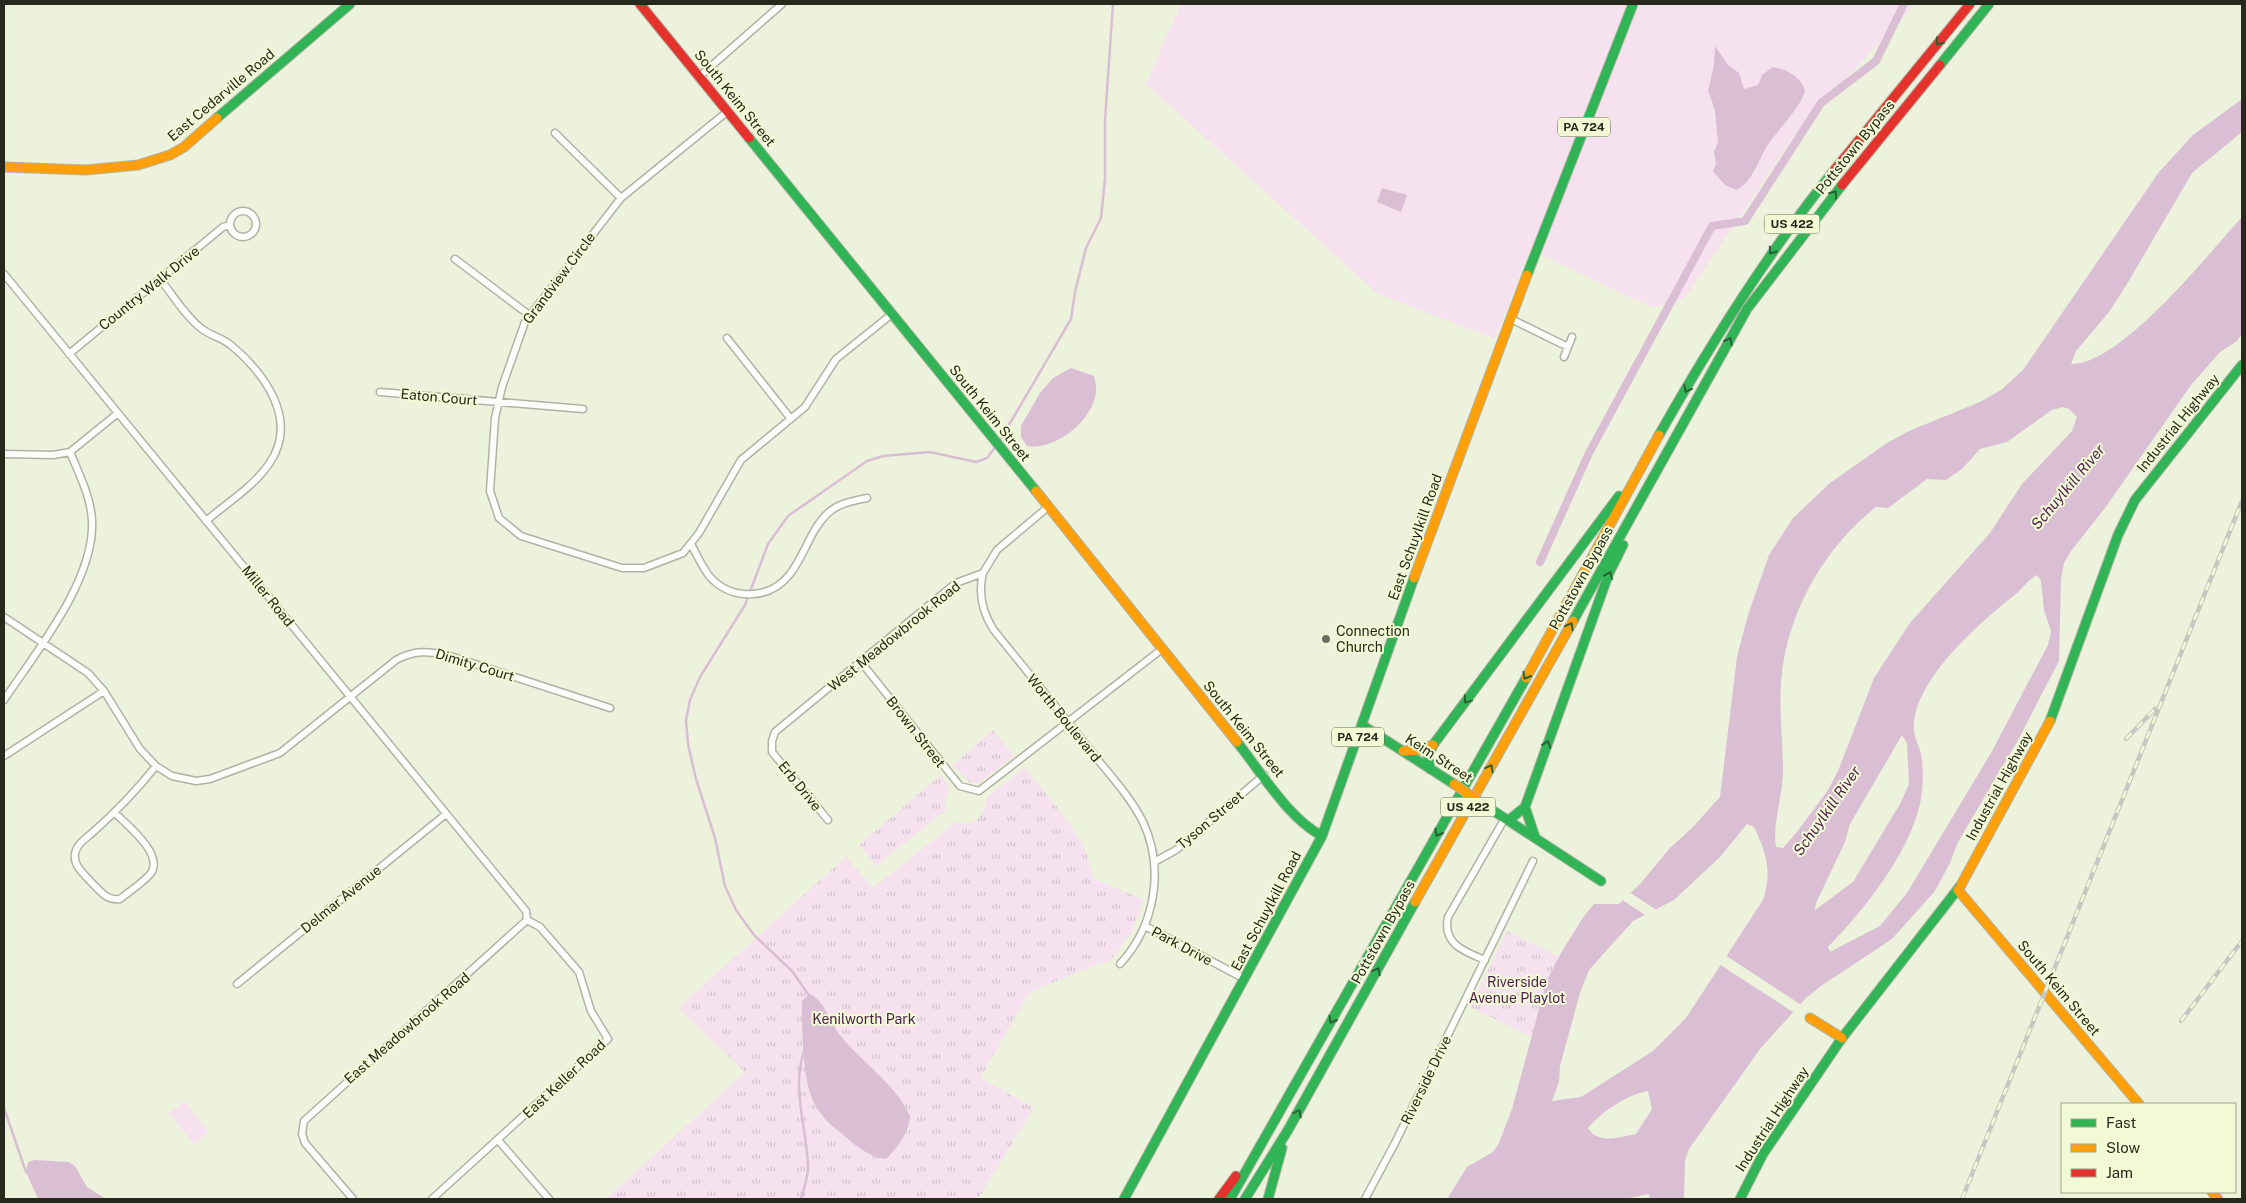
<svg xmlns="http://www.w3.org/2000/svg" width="2246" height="1203" viewBox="0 0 2246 1203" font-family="'Public Sans',sans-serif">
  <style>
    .green { fill: #f5e2ee }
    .forest { fill: url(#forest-firs) }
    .park { fill: url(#park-tufts) }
    .water { fill: #d9bed4; fill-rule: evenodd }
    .pier { fill: #edf2dd }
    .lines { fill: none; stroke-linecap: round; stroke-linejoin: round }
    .stream { stroke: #d9bed4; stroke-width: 2.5 }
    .canal { stroke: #d9bed4; stroke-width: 8 }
    .street-casing { stroke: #afb3a3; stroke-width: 9 }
    .fast-casing { stroke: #afb3a3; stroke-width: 11 }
    .slow-casing { stroke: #afb3a3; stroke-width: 11 }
    .jam-casing { stroke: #afb3a3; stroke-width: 11 }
    .street { stroke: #fcfdfa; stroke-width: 6 }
    .fast { stroke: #30b455; stroke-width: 9 }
    .slow { stroke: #ff9f0a; stroke-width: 9 }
    .jam { stroke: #e5322d; stroke-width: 9 }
    .rail-casing { stroke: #c5c7c1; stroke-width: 4.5 }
    .rail { stroke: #f2fad5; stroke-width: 2.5; stroke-dasharray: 8; stroke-linecap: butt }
    .slow-bridge-casing { stroke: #afb3a3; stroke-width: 11; stroke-linecap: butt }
    .slow-bridge { stroke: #ff9f0a; stroke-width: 9 }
    .oneway { stroke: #2a6132 }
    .poi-dot { fill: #6c6f5f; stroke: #f2fad5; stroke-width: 2 }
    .labels { text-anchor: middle; stroke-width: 4; stroke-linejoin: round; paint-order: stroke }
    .shield { fill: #f2fad5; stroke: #636853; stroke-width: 1 }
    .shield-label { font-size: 12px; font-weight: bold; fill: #26291b }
    .street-label { font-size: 14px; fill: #26291b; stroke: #f2fad5 }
    .poi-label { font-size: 14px; fill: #26291b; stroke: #f2fad5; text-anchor: start }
    .park-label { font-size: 14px; fill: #4b1b4d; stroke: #f2fad5 }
    .water-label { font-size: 15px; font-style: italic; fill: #512153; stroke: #f2fad5 }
  </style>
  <defs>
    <pattern id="forest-firs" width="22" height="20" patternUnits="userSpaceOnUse" patternTransform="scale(1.25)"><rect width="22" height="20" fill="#f5e2ee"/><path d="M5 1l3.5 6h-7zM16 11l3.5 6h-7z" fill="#d2c2cc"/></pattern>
    <pattern id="park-tufts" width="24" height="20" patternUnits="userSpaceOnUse" patternTransform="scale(1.25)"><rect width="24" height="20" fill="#f5e2ee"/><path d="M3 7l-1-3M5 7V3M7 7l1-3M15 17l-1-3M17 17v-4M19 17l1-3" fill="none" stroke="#d2c2cc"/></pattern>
  </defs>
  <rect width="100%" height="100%" fill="#edf2dd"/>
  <path class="green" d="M 1181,4 L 1916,4 L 1798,130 L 1685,298 L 1653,308 L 1530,249 L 1495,339 L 1377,293 L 1146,84 Z
    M 185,1101 L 209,1132 L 194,1144 L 169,1113 Z"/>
  <path class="forest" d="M 1379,137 L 1391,143 L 1387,153 L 1374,147 Z"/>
  <path class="park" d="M 993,730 L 1014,756 L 979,783 L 970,783 L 953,765 Z
    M 1025,767 C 1049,799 1088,837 1093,878 L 1144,900 L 1131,934 L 1109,962 L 1098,964 L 1030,992 L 980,1078 L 1034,1108 L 978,1199 L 606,1199 L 745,1072 L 678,1008 L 846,857 L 873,888 L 956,822 L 967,824 L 977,820 L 984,811 L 987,797 Z
    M 941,775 L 949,787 L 945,802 L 946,810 L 876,866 L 859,845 Z
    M 1507,931 L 1562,958 L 1538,1040 L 1470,1007 Z"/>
  <path class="water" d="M 1715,46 L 1728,65 L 1739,73 L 1744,89 L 1758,85 L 1762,75 L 1773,67 C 1786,69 1803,78 1805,92 C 1797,112 1779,128 1767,146 C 1758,161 1752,183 1736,190 L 1725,185 L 1713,171 L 1716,164 L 1714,151 L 1718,143 L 1715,110 L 1708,91 L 1714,65 Z
    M 2242,99 L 2242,132 L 2192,173 L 2127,284 L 2109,312 L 2076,351 L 2071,364 C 2121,365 2208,254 2242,217 L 2242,333 L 2237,341 L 2220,352 L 2191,385 L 2105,508 L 2071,551 L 2064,563 L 2061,579 L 2059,661 L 2017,742 L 1958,842 L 1950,863 L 1935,891 L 1892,939 L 1821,986 L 1806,998 L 1760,1049 L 1689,1149 L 1685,1161 L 1684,1199 L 1650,1199 L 1649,1194 L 1624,1199 L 1447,1199 L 1467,1167 L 1493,1152 L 1499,1143 L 1512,1109 L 1547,980 L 1561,953 L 1584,916 L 1594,904 L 1619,904 L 1640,884 L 1670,848 L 1692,828 L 1720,797 L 1737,657 L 1748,615 L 1769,555 L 1793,518 L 1830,483 L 1887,443 L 1909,431 L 1980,402 L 2001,390 L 2023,370 L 2159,172 L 2193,135 ZM 2063,407 L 2069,409 L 2077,417 L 2072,431 L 2022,484 L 1990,533 L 1910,623 L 1874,678 L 1838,771 L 1828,790 L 1797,832 L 1783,848 L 1776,847 C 1772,823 1783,796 1783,771 C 1783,742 1779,713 1781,683 C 1786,615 1822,550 1876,507 L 1888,508 L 1927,479 L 1946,480 L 1963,468 L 1980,449 L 2007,442 L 2052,410 ZM 2037,575 L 2041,581 L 2044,610 L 2051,631 L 2048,645 L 1991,753 L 1907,893 L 1880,926 L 1830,952 L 1828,947 C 1864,910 1908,855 1920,804 C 1923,789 1924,769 1921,754 C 1919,746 1914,737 1914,729 C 1912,680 1982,621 2017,593 C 2024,587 2028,580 2037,575 ZM 1902,735 L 1907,743 L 1909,784 L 1900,804 L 1853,882 L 1815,910 L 1816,903 L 1845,842 L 1850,824 ZM 1747,824 L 1754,827 C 1767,854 1772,872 1763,900 L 1686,1018 L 1653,1051 L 1581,1097 L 1552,1101 L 1559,1082 L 1560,1066 L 1580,993 L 1589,970 L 1633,921 L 1674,900 L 1720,857 ZM 1648,1091 L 1652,1109 L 1636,1134 C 1620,1137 1598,1145 1588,1128 C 1601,1112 1628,1094 1648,1091 Z
    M 1382,188 L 1407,195 L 1401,212 L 1377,202 Z
    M 1071,368 L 1094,376 C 1095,381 1097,387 1096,392 C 1093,421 1055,451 1027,446 L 1021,437 L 1021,426 L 1040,393 L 1053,378 Z
    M 809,994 C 823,998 831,1023 839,1034 C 861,1062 895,1083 910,1116 C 909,1133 897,1148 886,1159 C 870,1157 857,1147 846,1137 C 834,1128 821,1117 814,1103 C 802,1079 802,1029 802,1001 Z
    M 35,1160 L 69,1162 L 75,1166 L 87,1187 L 106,1199 L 38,1199 L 26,1172 L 28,1162 Z"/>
  <path class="pier" d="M 1629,892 L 1658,911 L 1648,917 L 1621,899 Z
    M 1725,955 L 1803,1006 L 1796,1014 L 1719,964 Z"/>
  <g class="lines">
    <path class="stream" d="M 999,442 L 1071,319 L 1075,292 L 1086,248 L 1101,218 L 1105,179 L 1105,120 L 1113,4
      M 810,997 L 792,971 L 754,935 L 736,910 L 725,886 L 715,838 L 696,779 L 688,744 L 686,720 L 690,700 L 700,677 L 745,605 L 768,544 L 788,516 L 867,461 L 883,456 L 930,452 L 976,462 L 987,458 L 996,446
      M 4,1108 L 26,1172 L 29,1173
      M 801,1199 C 804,1189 807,1180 808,1169 C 808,1128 789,1086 806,1046"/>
    <path class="canal" d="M 1540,562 L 1589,453 L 1712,226 L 1745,221 L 1821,103 L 1876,61 L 1904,4"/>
    <g class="street-casing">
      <path id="street" d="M 700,76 L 782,4
        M 728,111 L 621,198 L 525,322 L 502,387 L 495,418 L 490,491 L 499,518 L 521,536 L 622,568 L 644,568 L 683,553 L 699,533 L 741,460 L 805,407 L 836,359 L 892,314
        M 555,133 L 621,198
        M230 224a13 13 0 1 1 26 0a13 13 0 1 1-26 0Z
        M 455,259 L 529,315
        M 4,274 L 526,911 L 527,920
        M 160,279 C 173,295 185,316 202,329 C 211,336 223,338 232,346 C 266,375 299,421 269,464 C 253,487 227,503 206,521
        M 1511,319 L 1568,347
        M 727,338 L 791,419
        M 69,354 L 223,227 L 230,225
        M 1564,357 L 1572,337
        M 380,392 L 583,409
        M 4,454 L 53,455 L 70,452 L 118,413
        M 691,544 C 697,555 702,567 710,577 C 732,601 770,600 790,574 C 805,555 810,530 828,513 C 839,503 853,501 867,498
        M 983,573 C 978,593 982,611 993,629 C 1024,668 1056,706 1086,745 C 1105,770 1129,794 1143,822 C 1165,869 1155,926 1120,964
        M 4,617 L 88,673 L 104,691 L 140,749 L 156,766 L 172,776 L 196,781 L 210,779 L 280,753 L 396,660 C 414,650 428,651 447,655 L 610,708
        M 861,662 L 960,786 L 979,791 L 1162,649
        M 4,700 C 36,652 95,580 92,521 C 91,497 79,474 70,452
        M 4,756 L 104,691
        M 115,813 C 127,825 164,854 151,873 C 144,882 130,891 120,899 C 107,901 101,892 92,883 C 85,875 73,866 75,854 C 76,845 85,839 92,833 C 116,812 136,791 156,766
        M 828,820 L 772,752 L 772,741 L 775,732 L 956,583 L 983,573 L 997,550 L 1048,507
        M 1154,862 L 1176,850 L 1264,775
        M 1145,926 L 1245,979
        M 1485,960 C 1465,952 1442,944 1448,917 L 1505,818
        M 237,984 L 446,814
        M 498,1140 L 549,1199
        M 353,1199 L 305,1143 L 302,1134 L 304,1121 L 527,920
        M 432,1199 L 608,1039 L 591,1011 L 579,972 L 540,927 L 527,920
        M 1365,1199 L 1395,1143 L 1533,861"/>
    </g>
    <g class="fast-casing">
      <path id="fast" d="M 1940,65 L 1989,4
        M 217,118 L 350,4
        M 749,138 L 1036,491
        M 1527,275 L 1633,4
        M 1659,435 C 1711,343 1766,255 1832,173
        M 1573,621 L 1747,309 L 1842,185
        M 2050,721 L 2118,535 L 2135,500 L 2242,365
        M 1362,725 L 1454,784
        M 1237,742 C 1261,772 1288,818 1322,836
        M 1430,769 L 1428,757 L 1433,745 L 1619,496
        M 1483,804 L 1601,881
        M 1525,807 L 1535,837
        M 1509,820 L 1525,807 L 1609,573 L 1623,545
        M 1124,1199 L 1322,836 L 1414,578
        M 1230,1199 L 1526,678
        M 1245,1199 L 1288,1130 L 1415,902
        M 1268,1199 L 1282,1148
        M 1740,1199 L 1763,1154 L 1842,1038 L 1961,885"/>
    </g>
    <g class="slow-casing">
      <path id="slow" d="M 4,167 L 86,170 L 138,165 L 170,155 L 184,147 L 217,118
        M 1036,491 L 1237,742
        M 1414,578 L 1527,275
        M 1526,678 L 1659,435
        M 1403,751 L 1420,750 L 1433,745
        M 1961,885 L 2050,721
        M 1958,890 L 2139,1104
        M 1415,902 L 1573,621
        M 1810,1018 L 1842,1038
        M 2212,1192 L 2218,1199"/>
    </g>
    <g class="jam-casing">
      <path id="jam" d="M 640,4 L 749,138
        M 1832,173 L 1970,4
        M 1842,185 L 1940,65
        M 1219,1199 L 1236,1176"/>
    </g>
    <use href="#street" class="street"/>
    <use href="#fast" class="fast"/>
    <use href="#slow" class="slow"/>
    <use href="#jam" class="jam"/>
    <g class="rail-casing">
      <path id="rail" d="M 2126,739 L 2155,709
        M 2181,1021 L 2242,941
        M 1962,1199 L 2242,501"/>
    </g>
    <use href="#rail" class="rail"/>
    <g class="slow-bridge-casing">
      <path id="slow-bridge" d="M 1454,784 L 1483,804"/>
    </g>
    <use href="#slow-bridge" class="slow-bridge"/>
  </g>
  <defs><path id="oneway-chevron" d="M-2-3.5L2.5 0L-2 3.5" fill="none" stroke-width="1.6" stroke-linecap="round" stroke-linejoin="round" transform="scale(1.25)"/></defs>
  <g class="oneway">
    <use href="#oneway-chevron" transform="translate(1939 42) rotate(129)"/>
    <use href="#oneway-chevron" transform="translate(1834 194) rotate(-51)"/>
    <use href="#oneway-chevron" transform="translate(1772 251) rotate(125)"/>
    <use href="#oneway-chevron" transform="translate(1729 341) rotate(-61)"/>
    <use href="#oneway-chevron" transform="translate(1687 389) rotate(119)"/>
    <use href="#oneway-chevron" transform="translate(1609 575) rotate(-67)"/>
    <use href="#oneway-chevron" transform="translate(1570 626) rotate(-61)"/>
    <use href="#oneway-chevron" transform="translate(1526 676) rotate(120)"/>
    <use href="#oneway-chevron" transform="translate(1467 700) rotate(127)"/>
    <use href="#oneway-chevron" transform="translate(1547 744) rotate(-71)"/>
    <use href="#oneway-chevron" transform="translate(1490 768) rotate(-61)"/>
    <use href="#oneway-chevron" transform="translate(1438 833) rotate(120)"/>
    <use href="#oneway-chevron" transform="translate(1377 971) rotate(-61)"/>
    <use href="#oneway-chevron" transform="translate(1332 1020) rotate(120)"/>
    <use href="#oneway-chevron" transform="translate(1298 1113) rotate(-61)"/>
  </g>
  <circle class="poi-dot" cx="1326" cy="639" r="5"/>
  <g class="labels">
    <g class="shield">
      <rect x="1558" y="117.5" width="52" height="19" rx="4"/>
      <rect x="1764.5" y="214.5" width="55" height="19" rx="4"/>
      <rect x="1332" y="727.5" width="52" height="19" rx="4"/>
      <rect x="1440.5" y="797.5" width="55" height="19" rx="4"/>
    </g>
    <g class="shield-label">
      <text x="1584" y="131">PA 724</text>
      <text x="1792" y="228">US 422</text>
      <text x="1358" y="741">PA 724</text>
      <text x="1468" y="811">US 422</text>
    </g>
    <g class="street-label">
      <text transform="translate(221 95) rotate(-40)" y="5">East Cedarville Road</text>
      <text transform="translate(735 98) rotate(51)" y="5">South Keim Street</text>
      <text transform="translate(1855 147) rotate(-51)" y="5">Pottstown Bypass</text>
      <text transform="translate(559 278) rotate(-53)" y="5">Grandview Circle</text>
      <text transform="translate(149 288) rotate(-39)" y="5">Country Walk Drive</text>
      <text transform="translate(439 397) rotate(5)" y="5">Eaton Court</text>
      <text transform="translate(990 413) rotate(51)" y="5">South Keim Street</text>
      <text transform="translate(2178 423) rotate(-51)" y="5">Industrial Highway</text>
      <text transform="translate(1415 537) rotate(-70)" y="5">East Schuylkill Road</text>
      <text transform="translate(1581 578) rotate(-61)" y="5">Pottstown Bypass</text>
      <text transform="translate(268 596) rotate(51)" y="5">Miller Road</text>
      <text transform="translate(894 636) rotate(-39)" y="5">West Meadowbrook Road</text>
      <text transform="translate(475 665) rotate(17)" y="5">Dimity Court</text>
      <text transform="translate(1064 718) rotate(51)" y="5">Worth Boulevard</text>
      <text transform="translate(1244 729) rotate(51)" y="5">South Keim Street</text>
      <text transform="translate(916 732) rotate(52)" y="5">Brown Street</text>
      <text transform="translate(1439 758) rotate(33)" y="5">Keim Street</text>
      <text transform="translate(800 786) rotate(51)" y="5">Erb Drive</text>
      <text transform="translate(1999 786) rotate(-61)" y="5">Industrial Highway</text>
      <text transform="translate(1210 820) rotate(-40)" y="5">Tyson Street</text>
      <text transform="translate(341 899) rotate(-39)" y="5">Delmar Avenue</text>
      <text transform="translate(1266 911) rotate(-62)" y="5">East Schuylkill Road</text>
      <text transform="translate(1383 932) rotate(-61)" y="5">Pottstown Bypass</text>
      <text transform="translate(1182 946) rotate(28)" y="5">Park Drive</text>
      <text transform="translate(2059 988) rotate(50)" y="5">South Keim Street</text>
      <text transform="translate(407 1028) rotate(-41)" y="5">East Meadowbrook Road</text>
      <text transform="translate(564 1079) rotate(-43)" y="5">East Keller Road</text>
      <text transform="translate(1426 1080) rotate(-64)" y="5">Riverside Drive</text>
      <text transform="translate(1772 1119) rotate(-57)" y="5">Industrial Highway</text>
    </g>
    <g class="poi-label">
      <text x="1336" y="636">Connection<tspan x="1336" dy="16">Church</tspan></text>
    </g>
    <g class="park-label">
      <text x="1517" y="987">Riverside<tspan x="1517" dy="16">Avenue Playlot</tspan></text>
      <text x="864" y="1024">Kenilworth Park</text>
    </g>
    <g class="water-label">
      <text transform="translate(2068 487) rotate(-50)" y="5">Schuylkill River</text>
      <text transform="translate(1827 811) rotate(-55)" y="5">Schuylkill River</text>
    </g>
  </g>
  <rect width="2246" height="1203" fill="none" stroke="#26291b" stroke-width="10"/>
  <rect x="2061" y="1103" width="175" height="90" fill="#f2fad5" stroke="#a0a68b"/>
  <rect x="2071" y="1119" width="25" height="8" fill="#30b455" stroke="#a0a68b"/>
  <text x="2106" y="1128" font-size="15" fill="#26291b">Fast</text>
  <rect x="2071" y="1144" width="25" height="8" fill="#ff9f0a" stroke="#a0a68b"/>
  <text x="2106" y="1153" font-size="15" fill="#26291b">Slow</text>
  <rect x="2071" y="1169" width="25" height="8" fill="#e5322d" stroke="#a0a68b"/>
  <text x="2106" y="1178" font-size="15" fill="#26291b">Jam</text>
</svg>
